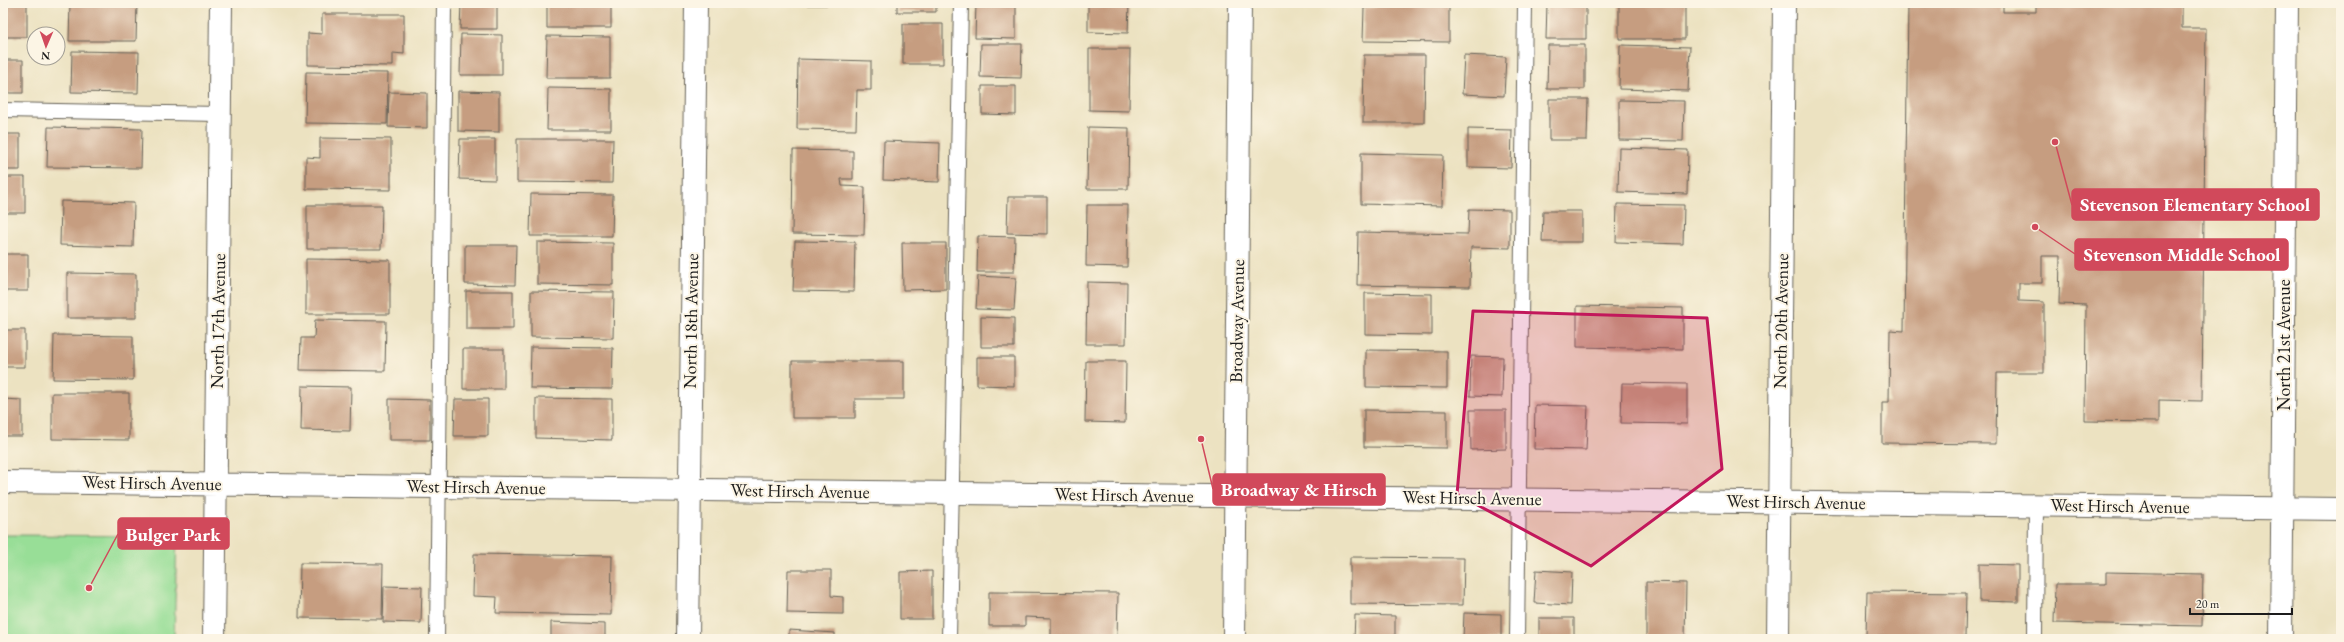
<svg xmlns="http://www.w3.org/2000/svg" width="2344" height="642" viewBox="0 0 2344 642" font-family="'EB Garamond',serif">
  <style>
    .green { fill: #98de97; stroke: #5a7d5a }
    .building { fill: #c69d80 }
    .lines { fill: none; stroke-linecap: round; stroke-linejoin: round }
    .service-casing { stroke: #656156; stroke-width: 16 }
    .minor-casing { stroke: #656156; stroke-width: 24 }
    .service { stroke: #fff; stroke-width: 14 }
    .minor { stroke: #fff; stroke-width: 22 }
    .marked { fill: #c2185b; fill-opacity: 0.2; stroke: #c2185b; stroke-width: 3; stroke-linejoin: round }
    .labels { text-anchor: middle; stroke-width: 4; stroke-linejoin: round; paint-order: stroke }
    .street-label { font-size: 18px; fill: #1c1c1c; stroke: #fcf5e5 }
    .leader { fill: none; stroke: #d1495b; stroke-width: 1.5 }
    .callout-dot { fill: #d1495b; stroke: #fcf5e5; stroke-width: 1.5 }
    .callout { fill: #d1495b; stroke: #d1495b; stroke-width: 1.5 }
    .callout-label { font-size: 19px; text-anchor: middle; font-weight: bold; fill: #fff }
  </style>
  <rect width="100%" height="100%" fill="#fcf5e5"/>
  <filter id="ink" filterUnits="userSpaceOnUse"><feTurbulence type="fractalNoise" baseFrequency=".025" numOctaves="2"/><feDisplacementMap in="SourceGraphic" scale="8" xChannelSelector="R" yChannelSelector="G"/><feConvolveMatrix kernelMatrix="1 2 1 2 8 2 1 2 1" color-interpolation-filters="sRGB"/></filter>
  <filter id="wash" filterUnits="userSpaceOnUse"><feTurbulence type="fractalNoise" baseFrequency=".012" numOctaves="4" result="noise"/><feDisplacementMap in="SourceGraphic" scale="16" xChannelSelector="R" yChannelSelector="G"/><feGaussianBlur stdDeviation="0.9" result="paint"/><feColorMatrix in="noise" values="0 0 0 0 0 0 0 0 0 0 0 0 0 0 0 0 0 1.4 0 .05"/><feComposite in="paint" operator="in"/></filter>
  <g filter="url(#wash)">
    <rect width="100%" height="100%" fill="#ece2c1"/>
    <path class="green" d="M 3,535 L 177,536 L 174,639 L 3,639 Z"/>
    <g id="blocks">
      <path class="building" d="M 3,3 L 27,3 L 27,37 L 3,37 Z
        M 70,3 L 137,3 L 136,41 L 69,41 Z
        M 461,3 L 497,3 L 497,29 L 460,29 Z
        M 547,3 L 611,3 L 611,28 L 547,28 Z
        M 790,3 L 831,3 L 831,5 L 790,5 Z
        M 897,3 L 936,3 L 936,12 L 897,12 Z
        M 976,3 L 1016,3 L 1016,39 L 975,38 Z
        M 1088,3 L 1129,3 L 1128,33 L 1088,32 Z
        M 1377,3 L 1449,3 L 1449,42 L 1363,41 L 1364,8 L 1377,7 Z
        M 1547,3 L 1586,3 L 1586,39 L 1546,39 Z
        M 1619,3 L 1685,3 L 1685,39 L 1619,39 Z
        M 1908,3 L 2003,3 L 2003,12 L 2036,12 L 2036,3 L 2182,3 L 2182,28 L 2206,28 L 2202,401 L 2159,400 L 2159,422 L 2085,421 L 2086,305 L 2059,304 L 2060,256 L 2042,256 L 2042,283 L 2019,283 L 2019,301 L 2044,302 L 2044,373 L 1997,373 L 1996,444 L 1882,443 L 1882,402 L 1889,402 L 1890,330 L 1904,331 Z
        M 322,14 L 404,14 L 404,54 L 393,53 L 393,66 L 308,65 L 308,33 L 322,34 Z
        M 903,24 L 943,24 L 943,64 L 903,64 Z
        M 461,34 L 502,35 L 502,75 L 460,75 Z
        M 547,36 L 610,37 L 610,78 L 546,78 Z
        M 981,44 L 1022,44 L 1021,78 L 980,77 Z
        M 1548,45 L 1585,45 L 1585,89 L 1547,89 Z
        M 1620,45 L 1690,47 L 1688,91 L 1619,89 Z
        M 1089,49 L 1130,49 L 1129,111 L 1089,110 Z
        M 72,51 L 139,52 L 138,93 L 71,92 Z
        M 1364,55 L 1425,55 L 1424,123 L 1363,123 Z
        M 1464,55 L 1506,57 L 1504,96 L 1462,94 Z
        M 798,59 L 871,61 L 871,90 L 857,90 L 856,130 L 797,129 Z
        M 3,60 L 23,60 L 23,93 L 3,93 Z
        M 306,72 L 388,73 L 387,124 L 305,123 Z
        M 982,86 L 1016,86 L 1016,115 L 982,114 Z
        M 548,88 L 611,89 L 611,130 L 547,130 Z
        M 458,91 L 499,92 L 499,132 L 458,131 Z
        M 389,92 L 427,93 L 427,128 L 388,127 Z
        M 1549,99 L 1588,99 L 1587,140 L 1549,140 Z
        M 1619,100 L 1684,101 L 1683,141 L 1619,140 Z
        M 48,127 L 142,129 L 141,168 L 47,167 Z
        M 1088,127 L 1129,128 L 1128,189 L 1087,189 Z
        M 1468,129 L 1512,130 L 1511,168 L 1468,167 Z
        M 3,134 L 20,134 L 20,170 L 3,170 Z
        M 320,138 L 391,139 L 391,190 L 306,189 L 306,157 L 320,158 Z
        M 460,139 L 495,139 L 495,180 L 459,179 Z
        M 517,139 L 613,139 L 612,183 L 517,182 Z
        M 884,141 L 940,143 L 939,182 L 883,180 Z
        M 1619,148 L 1688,150 L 1687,194 L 1618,192 Z
        M 793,150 L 853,151 L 853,179 L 841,179 L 842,186 L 865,187 L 864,235 L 792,234 Z
        M 1361,153 L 1443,155 L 1442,206 L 1361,204 Z
        M 3,177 L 25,177 L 25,213 L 3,213 Z
        M 531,194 L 613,195 L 612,236 L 530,236 Z
        M 1008,197 L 1047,197 L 1047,234 L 1007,233 Z
        M 61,201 L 134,203 L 133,247 L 60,245 Z
        M 1617,204 L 1684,205 L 1683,244 L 1616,242 Z
        M 307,205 L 382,205 L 381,249 L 307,249 Z
        M 1087,205 L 1128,205 L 1127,267 L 1086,266 Z
        M 1469,209 L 1510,210 L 1510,248 L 1471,247 L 1470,287 L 1357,285 L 1358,232 L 1468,234 Z
        M 1543,211 L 1582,211 L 1582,242 L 1542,242 Z
        M 978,236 L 1015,237 L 1014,272 L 977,272 Z
        M 795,241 L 855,242 L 854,292 L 793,291 Z
        M 537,242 L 613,243 L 613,285 L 537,284 Z
        M 902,243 L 946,243 L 946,289 L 903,290 Z
        M 465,245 L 516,245 L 515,285 L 465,284 Z
        M 3,254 L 28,254 L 28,291 L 3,291 Z
        M 306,259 L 390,260 L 390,314 L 306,314 Z
        M 67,273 L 136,274 L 136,318 L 67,318 Z
        M 978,276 L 1016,278 L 1014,310 L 976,309 Z
        M 1087,282 L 1127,283 L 1126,344 L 1086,344 Z
        M 466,291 L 513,291 L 513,329 L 466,329 Z
        M 531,291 L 614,292 L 613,338 L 531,337 Z
        M 1365,293 L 1432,294 L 1432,335 L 1365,334 Z
        M 1577,306 L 1683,308 L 1683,349 L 1577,347 Z
        M 981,317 L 1014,318 L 1014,347 L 981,347 Z
        M 315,320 L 386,321 L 385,371 L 300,370 L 301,338 L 314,338 Z
        M 3,330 L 25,330 L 25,367 L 3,367 Z
        M 54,335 L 133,336 L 133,380 L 53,379 Z
        M 531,347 L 613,348 L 612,389 L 530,388 Z
        M 463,349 L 504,349 L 504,389 L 463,389 Z
        M 1366,350 L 1447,351 L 1447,388 L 1366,387 Z
        M 1471,356 L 1503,357 L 1502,397 L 1470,396 Z
        M 977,357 L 1014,357 L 1014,386 L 977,385 Z
        M 792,361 L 904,361 L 904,399 L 855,399 L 855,418 L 792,418 Z
        M 1086,361 L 1126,361 L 1125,423 L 1085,422 Z
        M 1622,383 L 1687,384 L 1687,424 L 1621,423 Z
        M 302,386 L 351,387 L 350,431 L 301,430 Z
        M 52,393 L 129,393 L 129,440 L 52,439 Z
        M 536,398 L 612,399 L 612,440 L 536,438 Z
        M 3,399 L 22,400 L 22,436 L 3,436 Z
        M 389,399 L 430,400 L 430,440 L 389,440 Z
        M 455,399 L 488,399 L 488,436 L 454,436 Z
        M 1535,405 L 1588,406 L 1586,450 L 1534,449 Z
        M 1364,410 L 1447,411 L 1447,448 L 1364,447 Z
        M 1470,410 L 1506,410 L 1506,449 L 1471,450 Z
        M 474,554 L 612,556 L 611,615 L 496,613 L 497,597 L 473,596 Z
        M 1350,557 L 1464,558 L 1463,605 L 1350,604 Z
        M 300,563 L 383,564 L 382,619 L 299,618 Z
        M 1979,564 L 2018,565 L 2018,602 L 1979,601 Z
        M 788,570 L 831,570 L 831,596 L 843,597 L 843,614 L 787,613 Z
        M 1536,570 L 1572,572 L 1571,605 L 1534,603 Z
        M 932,571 L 932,619 L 900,619 L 900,572 Z
        M 2106,572 L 2203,574 L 2202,626 L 2054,623 L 2055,584 L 2106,584 Z
        M 1646,582 L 1686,583 L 1685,639 L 1646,639 Z
        M 384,586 L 422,587 L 421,623 L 383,622 Z
        M 989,592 L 1118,593 L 1117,639 L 1051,639 L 1051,618 L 1025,617 L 1025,626 L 989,626 Z
        M 1867,592 L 1966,593 L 1965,638 L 1866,636 Z
        M 1464,613 L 1501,614 L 1501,639 L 1463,639 Z
        M 1355,615 L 1395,616 L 1395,639 L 1354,639 Z
        M 1539,618 L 1574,618 L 1574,639 L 1539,639 Z
        M 551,622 L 605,624 L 605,639 L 551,639 Z
        M 789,630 L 835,633 L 835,639 L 789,639 Z
        M 295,637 L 350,638 L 349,639 L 295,639 Z"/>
    </g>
  </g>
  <g filter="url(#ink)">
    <use href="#blocks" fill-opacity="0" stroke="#656156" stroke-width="1"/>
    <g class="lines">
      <g class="service-casing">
        <path id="service" d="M 3,110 L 220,114
          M 437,639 L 444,3
          M 949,639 L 961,3
          M 1517,639 L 1525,3
          M 2035,639 L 2036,505"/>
      </g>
      <g class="minor-casing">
        <path id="minor" d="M 3,482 L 2341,509
          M 214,639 L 221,3
          M 688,639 L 696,3
          M 1234,639 L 1240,3
          M 1778,639 L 1784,3
          M 2281,639 L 2287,3"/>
      </g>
      <use href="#service" class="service"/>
      <use href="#minor" class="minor"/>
    </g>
  </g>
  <path class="marked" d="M 1473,311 L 1707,318 L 1722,469 L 1591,566 L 1457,494 Z"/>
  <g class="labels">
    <g class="street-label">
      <text transform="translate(218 321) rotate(-89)" y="6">North 17th Avenue</text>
      <text transform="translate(691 321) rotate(-89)" y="6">North 18th Avenue</text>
      <text transform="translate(1237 321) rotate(-89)" y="6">Broadway Avenue</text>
      <text transform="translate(1781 321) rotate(-89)" y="6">North 20th Avenue</text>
      <text transform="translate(2284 345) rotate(-90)" y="6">North 21st Avenue</text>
      <text transform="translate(152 483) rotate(1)" y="6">West Hirsch Avenue</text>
      <text transform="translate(476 487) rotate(1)" y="6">West Hirsch Avenue</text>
      <text transform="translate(800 491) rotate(1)" y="6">West Hirsch Avenue</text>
      <text transform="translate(1124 495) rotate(1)" y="6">West Hirsch Avenue</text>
      <text transform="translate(1472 498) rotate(1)" y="6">West Hirsch Avenue</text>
      <text transform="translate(1796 502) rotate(1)" y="6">West Hirsch Avenue</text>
      <text transform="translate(2120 506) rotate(1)" y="6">West Hirsch Avenue</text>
    </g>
  </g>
  <path class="leader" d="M2055 142L2072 205M2035 227L2075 254M1201 439L1213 489M89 588L118 534"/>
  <g class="callout-dot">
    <circle cx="2055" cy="142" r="4"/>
    <circle cx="2035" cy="227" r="4"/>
    <circle cx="1201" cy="439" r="4"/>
    <circle cx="89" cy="588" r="4"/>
  </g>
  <g class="callout">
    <rect x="2072" y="189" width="247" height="31" rx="4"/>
    <rect x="2075" y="239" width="213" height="31" rx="4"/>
    <rect x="1213" y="474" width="172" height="31" rx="4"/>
    <rect x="118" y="518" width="111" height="31" rx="4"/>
  </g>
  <g class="callout-label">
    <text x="2195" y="211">Stevenson Elementary School</text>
    <text x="2182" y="261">Stevenson Middle School</text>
    <text x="1299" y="496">Broadway &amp; Hirsch</text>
    <text x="173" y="541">Bulger Park</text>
  </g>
  <rect width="2344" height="642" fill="none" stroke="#fcf5e5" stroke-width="16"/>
  <g transform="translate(46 46) rotate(182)"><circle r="19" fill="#fcf5e5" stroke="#a29e95"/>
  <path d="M0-3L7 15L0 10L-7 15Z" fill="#d1495b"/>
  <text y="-6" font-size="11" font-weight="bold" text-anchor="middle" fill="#1c1c1c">N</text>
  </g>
  <path d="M2190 608v6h102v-6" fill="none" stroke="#1c1c1c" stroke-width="2"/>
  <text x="2196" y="608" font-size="12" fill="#1c1c1c" stroke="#fcf5e5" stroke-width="3" paint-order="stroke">20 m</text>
</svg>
